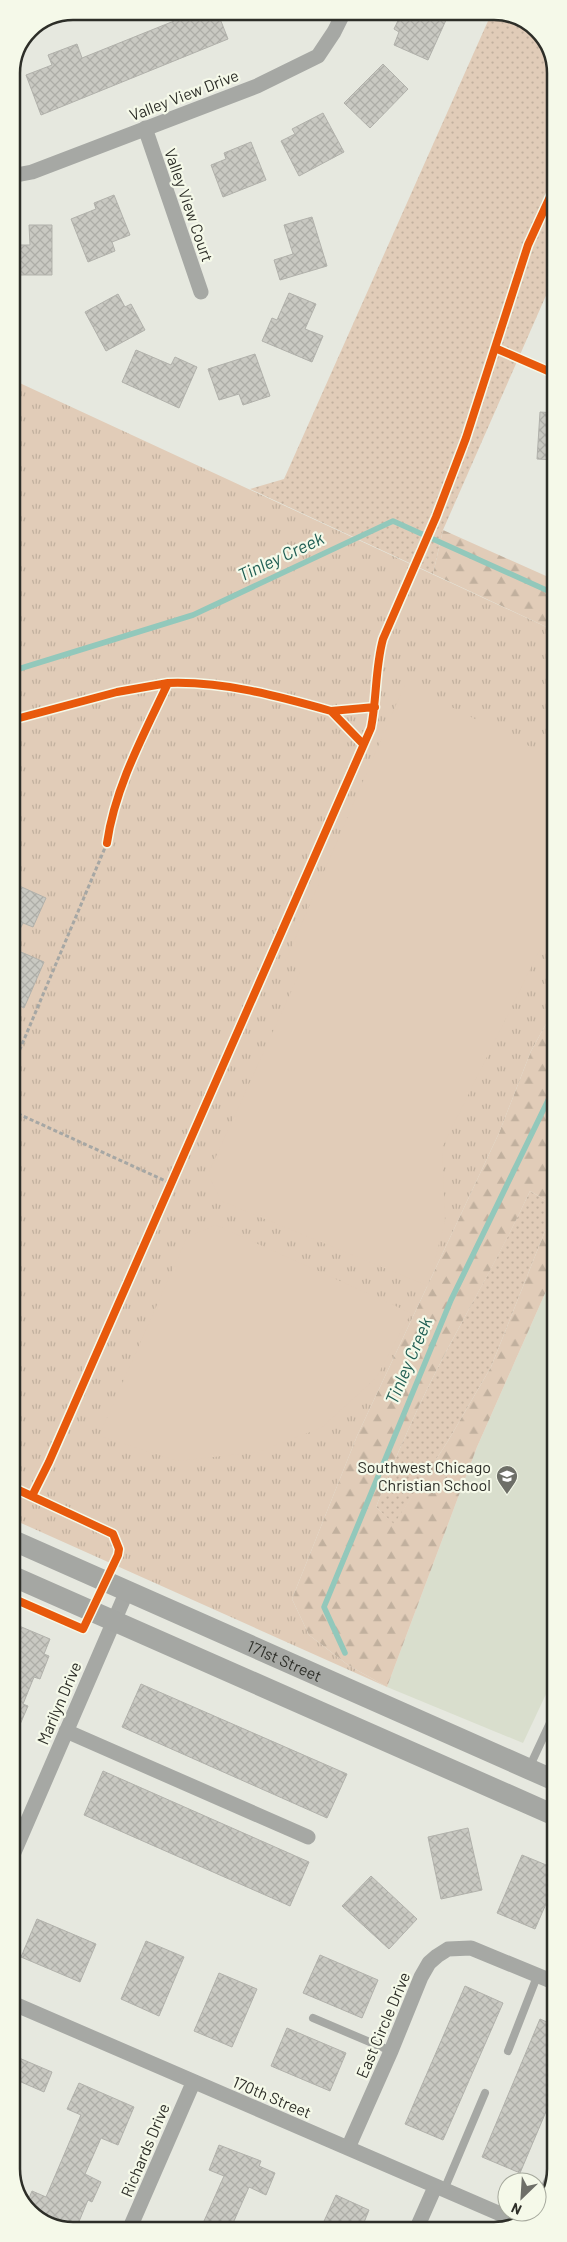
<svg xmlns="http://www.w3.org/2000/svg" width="567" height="2242" viewBox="0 0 567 2242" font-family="Barlow,sans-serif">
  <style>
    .built { fill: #d9decd }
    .grass { fill: url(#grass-dots) }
    .forest { fill: url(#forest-firs); fill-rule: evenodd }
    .park { fill: url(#park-tufts) }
    .pitch { fill: #e1ccb8 }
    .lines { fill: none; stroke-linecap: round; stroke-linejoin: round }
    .stream { stroke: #92c8bb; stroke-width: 5.5 }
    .building { fill: url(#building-cross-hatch); stroke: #b1b1ab }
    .path { stroke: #a6a7a4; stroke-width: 3; stroke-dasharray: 4 2.5; stroke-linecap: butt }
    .lane { stroke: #a6a8a4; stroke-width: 8 }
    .street { stroke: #a6a8a4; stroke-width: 15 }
    .secondary { stroke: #a5a7a3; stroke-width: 21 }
    .cycleway-casing { stroke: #f5f9e9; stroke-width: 11 }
    .cycleway { stroke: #e8590c; stroke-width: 8 }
    .labels { text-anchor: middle; stroke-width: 4.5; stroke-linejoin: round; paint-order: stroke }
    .street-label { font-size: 16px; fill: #2d2e28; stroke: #f5f9e9 }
    .poi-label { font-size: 16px; fill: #2d2e28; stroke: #f5f9e9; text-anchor: end }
    .water-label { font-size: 18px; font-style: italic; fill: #1f5e53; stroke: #f5f9e9 }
    .rim { fill: none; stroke: #2d2e28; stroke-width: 2.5 }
  </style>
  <defs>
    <pattern id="grass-dots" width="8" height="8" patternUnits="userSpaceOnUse" patternTransform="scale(1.25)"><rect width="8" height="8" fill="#e1ccb8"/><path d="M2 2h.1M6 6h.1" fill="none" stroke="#c1b09e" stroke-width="1.8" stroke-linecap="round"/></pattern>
    <pattern id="forest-firs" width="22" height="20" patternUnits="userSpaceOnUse" patternTransform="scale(1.25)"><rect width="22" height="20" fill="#e1ccb8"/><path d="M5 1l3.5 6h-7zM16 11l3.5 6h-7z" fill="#c1b09e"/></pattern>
    <pattern id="park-tufts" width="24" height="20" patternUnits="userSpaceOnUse" patternTransform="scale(1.25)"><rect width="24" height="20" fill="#e1ccb8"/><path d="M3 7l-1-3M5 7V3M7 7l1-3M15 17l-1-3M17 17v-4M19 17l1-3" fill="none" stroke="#c1b09e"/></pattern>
    <pattern id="building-cross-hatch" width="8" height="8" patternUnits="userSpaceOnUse" patternTransform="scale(1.25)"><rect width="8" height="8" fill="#c9c9c2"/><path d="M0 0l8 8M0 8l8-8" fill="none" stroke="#adada7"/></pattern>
  </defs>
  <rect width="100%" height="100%" fill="#e6e8df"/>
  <path class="built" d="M 555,1271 L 555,1675 L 523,1743 L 387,1687 L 477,1447 Z"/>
  <path class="grass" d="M 492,12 L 502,12 L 535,27 L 555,61 L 555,275 L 443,530 L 433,574 L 250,489 L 284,479 Z
    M 530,1191 L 549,1202 L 551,1216 L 491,1367 L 448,1441 L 394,1525 L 376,1507 C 397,1453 420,1401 447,1350 C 475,1297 505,1245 530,1191 Z"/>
  <path class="forest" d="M 443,530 L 555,580 L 555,631 L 433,574 Z
    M 555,1008 L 555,1271 L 477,1447 L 387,1687 L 348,1665 L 309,1635 L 292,1599 L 357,1436 L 499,1133 L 531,1051 ZM 530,1191 L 549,1202 L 551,1216 L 491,1367 L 448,1441 L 394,1524 L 376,1507 C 397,1453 420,1401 447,1350 C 475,1297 505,1246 530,1191 Z"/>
  <path class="park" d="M 11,379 L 555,631 L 555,1008 L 531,1051 L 499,1133 L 357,1436 L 292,1599 L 309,1635 L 348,1665 L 387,1687 L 12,1519 Z"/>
  <path class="pitch" d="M 405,684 L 555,759 L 555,919 L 442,1148 L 445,1221 L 428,1286 L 221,1201 L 208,1174 L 301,970 L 285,962 Z
    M 216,1225 L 411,1313 L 376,1378 L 321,1428 L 258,1452 L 178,1461 L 99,1436 L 187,1237 Z"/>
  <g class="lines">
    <path class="stream" d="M 12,671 L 193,615 L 393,521 L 555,594
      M 345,1653 L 324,1607 L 451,1300 L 555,1086"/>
  </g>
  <path class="building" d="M 189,11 L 217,11 L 228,39 L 41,115 L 26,75 L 52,65 L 48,55 L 77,44 L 82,58 L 174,21 L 172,18 Z
    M 402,12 L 427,12 L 446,20 L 428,60 L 394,45 L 399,32 L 394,29 Z
    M 383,64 L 408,89 L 370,128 L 344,103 Z
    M 323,113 L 344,152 L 299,176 L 281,141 L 295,134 L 292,129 Z
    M 251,142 L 266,180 L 223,197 L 211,165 L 226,159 L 224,153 Z
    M 114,195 L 130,235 L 112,242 L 115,251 L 88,262 L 71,219 L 96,209 L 94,203 Z
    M 312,217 L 327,266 L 280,280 L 274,260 L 293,254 L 284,225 Z
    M 29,225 L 52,225 L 52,275 L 11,275 L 11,245 L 30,245 Z
    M 289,293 L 316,304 L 305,329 L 323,336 L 312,362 L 262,341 L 272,318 L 277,320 Z
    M 118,294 L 125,307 L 131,304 L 145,330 L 106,351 L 85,312 Z
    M 136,350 L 171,365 L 175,357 L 197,367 L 179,408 L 122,382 Z
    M 255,354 L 270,396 L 243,405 L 239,394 L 219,400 L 208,369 Z
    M 540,412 L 555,413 L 555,460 L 537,459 Z
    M 15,884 L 46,898 L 33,927 L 23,923 L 12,945 L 12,892 Z
    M 12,948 L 44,962 L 24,1008 L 12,1002 Z
    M 12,1623 L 50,1639 L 44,1654 L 49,1656 L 40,1679 L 34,1677 L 23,1704 L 28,1706 L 12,1743 Z
    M 141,1684 L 347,1774 L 327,1818 L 122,1727 Z
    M 103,1771 L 309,1862 L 290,1906 L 84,1815 Z
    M 468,1828 L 482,1890 L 441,1899 L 428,1837 Z
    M 522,1855 L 556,1869 L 556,1881 L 535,1929 L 497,1913 Z
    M 371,1876 L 417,1919 L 389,1949 L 342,1906 Z
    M 37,1919 L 96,1944 L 80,1982 L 21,1957 Z
    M 146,1941 L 184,1957 L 159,2016 L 121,1999 Z
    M 320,1955 L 378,1980 L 362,2018 L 303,1993 Z
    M 219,1973 L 257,1989 L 232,2047 L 194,2031 Z
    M 465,1986 L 503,2003 L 443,2140 L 405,2124 Z
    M 540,2019 L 556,2026 L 556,2088 L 520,2173 L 482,2157 Z
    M 287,2028 L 346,2053 L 330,2091 L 271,2066 Z
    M 12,2055 L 52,2072 L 44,2092 L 12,2078 Z
    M 79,2083 L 134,2107 L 118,2145 L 101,2138 L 85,2174 L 101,2182 L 92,2202 L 88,2200 L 75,2231 L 68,2231 L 32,2215 L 26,2205 L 32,2191 L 46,2197 L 81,2115 L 67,2109 Z
    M 219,2145 L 261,2161 L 259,2166 L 275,2173 L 266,2195 L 249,2187 L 230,2230 L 200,2230 L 224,2176 L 209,2170 Z
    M 336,2195 L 369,2210 L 361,2230 L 320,2230 Z"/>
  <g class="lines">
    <path class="path" d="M 12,1068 L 107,843
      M 12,1111 L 170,1183"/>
    <path class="lane" d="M 529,1768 L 556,1710
      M 313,2018 L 391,2051
      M 508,2051 L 538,1974
      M 444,2190 L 485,2093"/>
    <path class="street" d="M 145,128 L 201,292
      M 11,176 L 32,172 L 257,86 L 318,56 L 334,32 L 344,12
      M 66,1731 L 308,1837
      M 12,1857 L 127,1591
      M 12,2003 L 519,2222
      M 348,2148 L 391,2051 L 421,1977 L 429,1963 L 437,1956 L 448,1949 L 471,1948 L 556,1983
      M 538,2211 L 554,2175
      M 129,2230 L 193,2083
      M 416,2230 L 435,2187"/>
    <g class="secondary">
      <path id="s1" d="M 12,1540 L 556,1781"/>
      <path d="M 12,1576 L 556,1816"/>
    </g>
    <g class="cycleway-casing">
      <path id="cycleway" d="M 495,348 L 555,374
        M 12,720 L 117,692 L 168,683
        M 363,744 L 331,711 L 375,707
        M 107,843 C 115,787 144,734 168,683 C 223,681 278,696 331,711
        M 12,1487 L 113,1534 L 119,1549 L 118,1555 L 83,1629 L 12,1598
        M 32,1496 L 49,1462 L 371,728 C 377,698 375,668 383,639 L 436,517 L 466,438 L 528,245 L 555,186"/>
    </g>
    <use href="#cycleway" class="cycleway"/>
  </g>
  <defs>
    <g id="school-pin" transform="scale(1.125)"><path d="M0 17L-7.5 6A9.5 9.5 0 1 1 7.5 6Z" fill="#6e6f68" stroke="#f5f9e9"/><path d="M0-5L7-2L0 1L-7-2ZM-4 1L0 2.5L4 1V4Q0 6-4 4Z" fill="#fff"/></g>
  </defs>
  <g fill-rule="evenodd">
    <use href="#school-pin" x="507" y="1476"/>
  </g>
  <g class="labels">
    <g class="street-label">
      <text transform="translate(184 95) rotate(-21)" y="6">Valley View Drive</text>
      <text transform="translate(189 205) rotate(71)" y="6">Valley View Court</text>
      <text dy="6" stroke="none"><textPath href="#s1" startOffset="298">171st Street</textPath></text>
      <text transform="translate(59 1703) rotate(-67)" y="6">Marilyn Drive</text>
      <text transform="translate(383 2025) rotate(-67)" y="6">East Circle Drive</text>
      <text transform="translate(272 2097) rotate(23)" y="6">170th Street</text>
      <text transform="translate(145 2150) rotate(-67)" y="6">Richards Drive</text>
    </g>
    <g class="poi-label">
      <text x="491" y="1473">Southwest Chicago<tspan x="491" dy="18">Christian School</tspan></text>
    </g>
    <g class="water-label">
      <text transform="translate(281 557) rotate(-25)" y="6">Tinley Creek</text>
      <text transform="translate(409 1361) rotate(-67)" y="6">Tinley Creek</text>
    </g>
  </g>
  <path d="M0 0H567V2242H0ZM73 20H494A53 53 0 0 1 547 73V2169A53 53 0 0 1 494 2222H73A53 53 0 0 1 20 2169V73A53 53 0 0 1 73 20Z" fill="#f5f9e9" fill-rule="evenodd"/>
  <path class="rim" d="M73 20H494A53 53 0 0 1 547 73V2169A53 53 0 0 1 494 2222H73A53 53 0 0 1 20 2169V73A53 53 0 0 1 73 20Z"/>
  <g transform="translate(522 2197) rotate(205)"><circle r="24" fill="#f5f9e9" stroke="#a5a89c"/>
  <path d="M0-4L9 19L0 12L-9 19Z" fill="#6e6f68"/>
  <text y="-8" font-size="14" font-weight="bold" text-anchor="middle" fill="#2d2e28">N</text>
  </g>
</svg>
